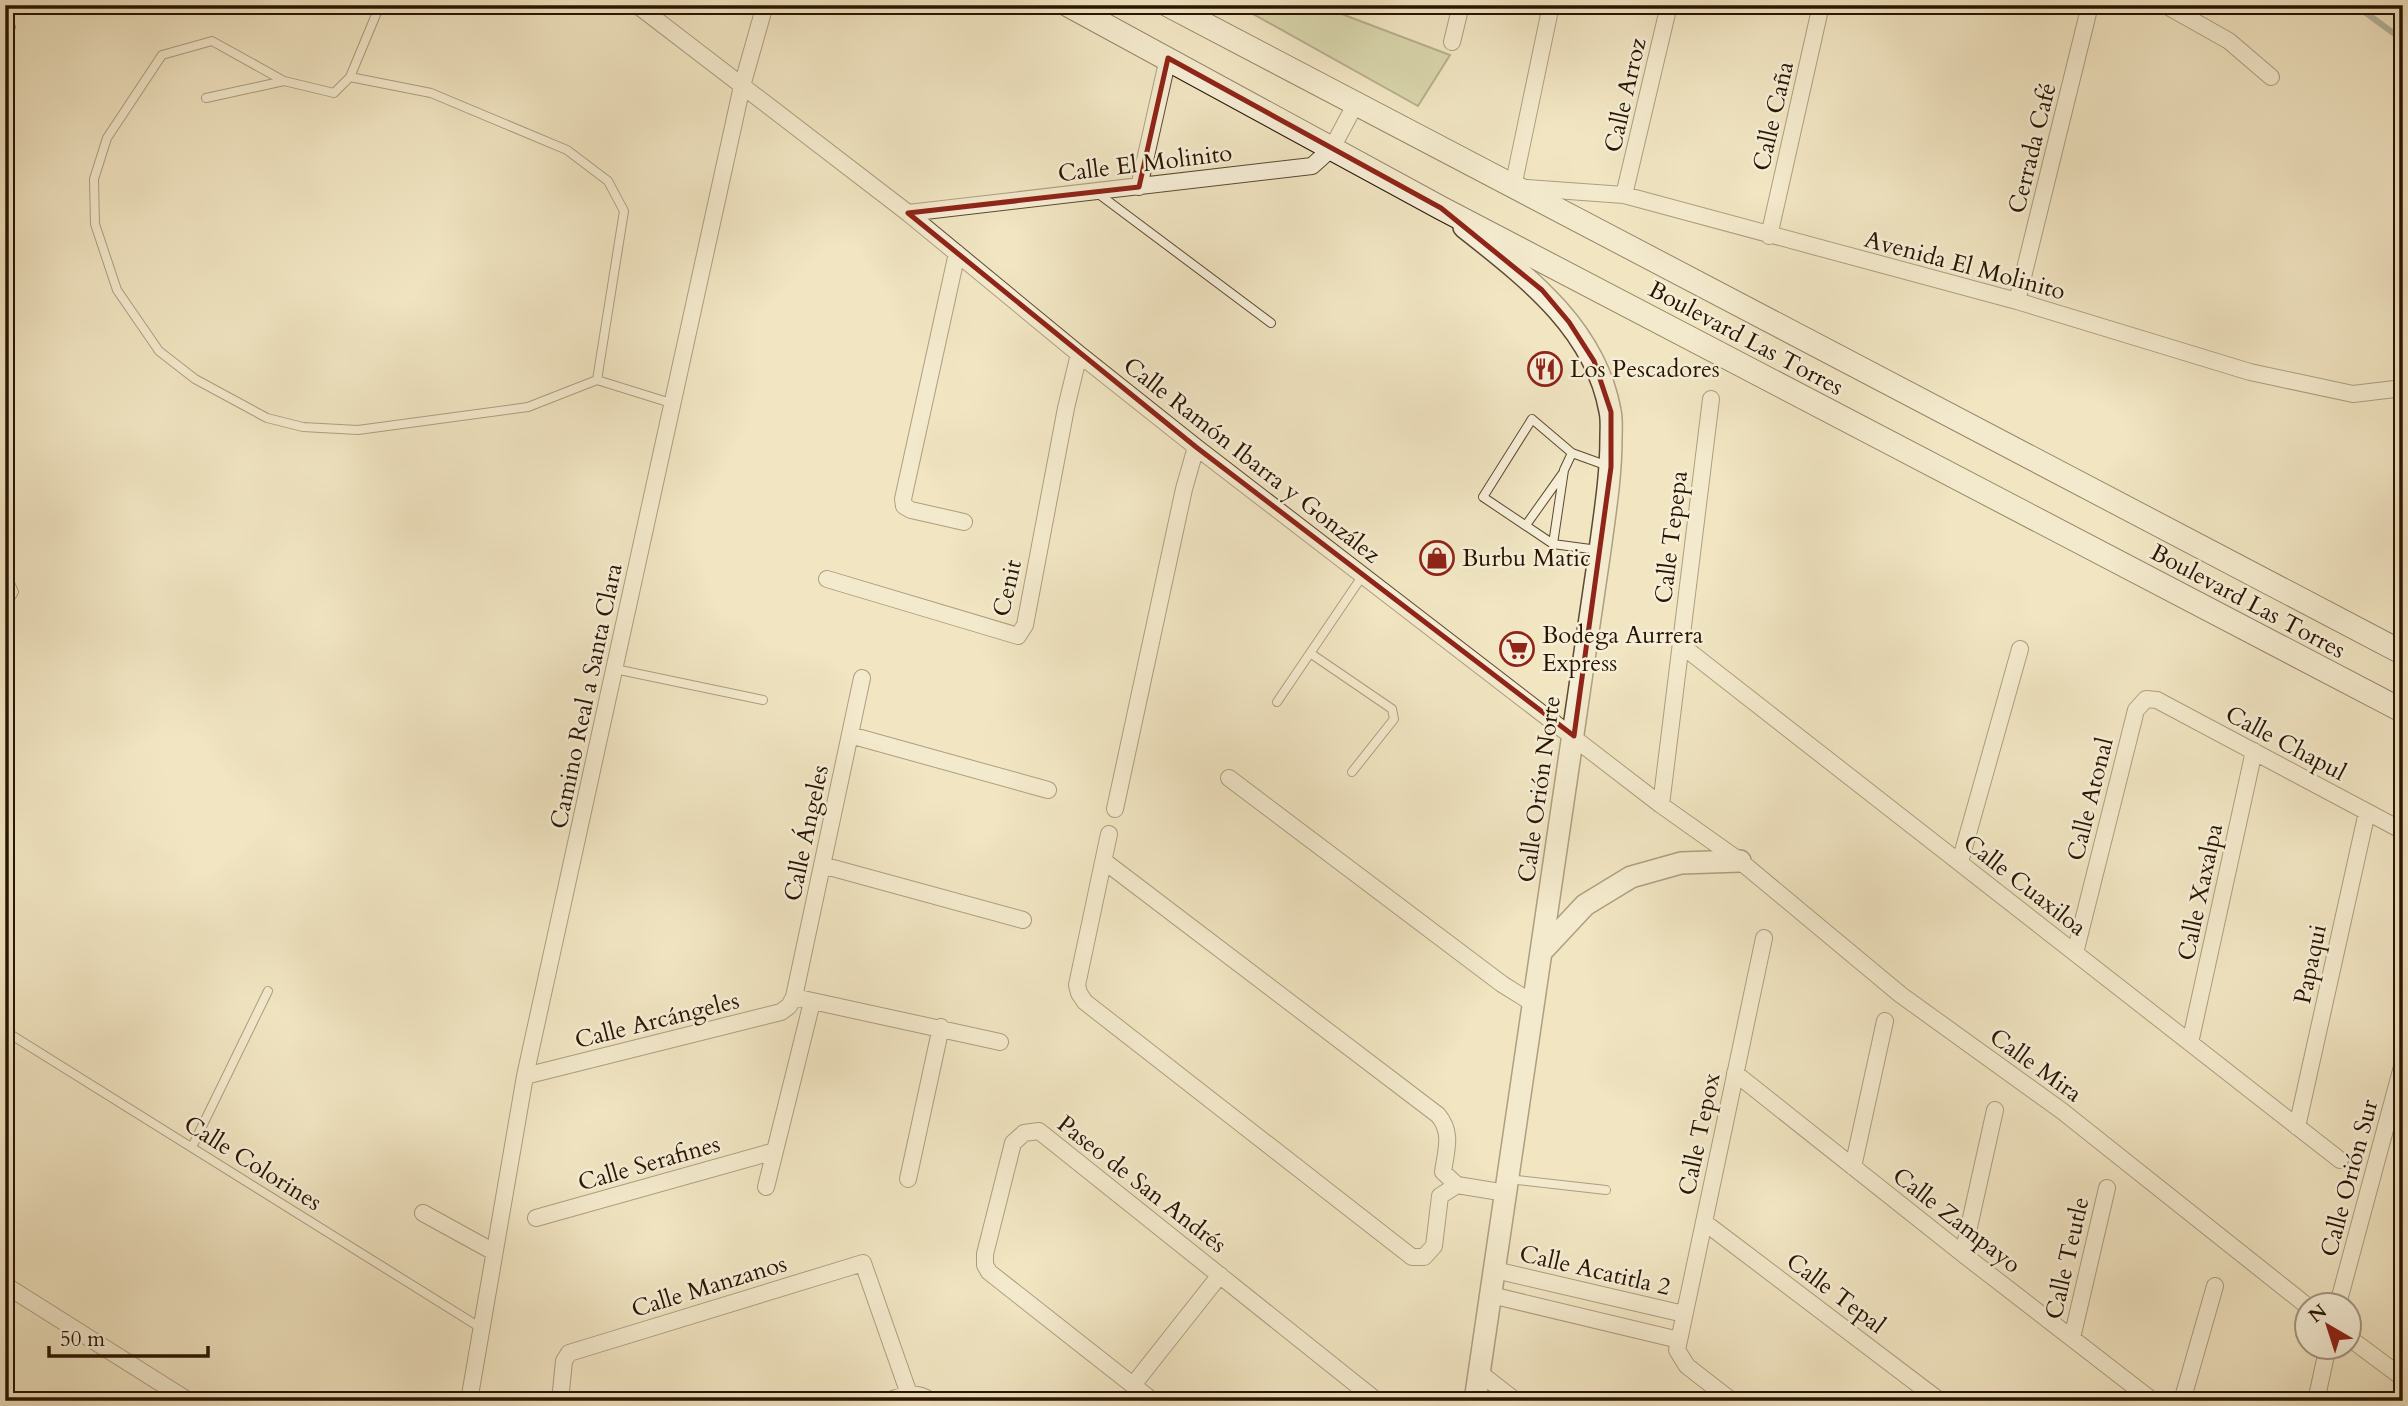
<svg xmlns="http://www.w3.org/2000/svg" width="2408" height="1406" viewBox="0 0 2408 1406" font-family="Cardo,serif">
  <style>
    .green { fill: #bcc492; stroke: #726c49; stroke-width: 2 }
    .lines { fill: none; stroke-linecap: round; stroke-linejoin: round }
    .stream { stroke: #6f7a70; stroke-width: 6 }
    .service-casing { stroke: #5b4930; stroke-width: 10 }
    .minor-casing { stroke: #5b4930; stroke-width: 18 }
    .tertiary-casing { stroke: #5b4930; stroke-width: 24 }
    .secondary-casing { stroke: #291500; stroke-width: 25 }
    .service { stroke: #f6eed7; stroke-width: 8 }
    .minor { stroke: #f6eed7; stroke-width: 16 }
    .tertiary { stroke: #f6eed7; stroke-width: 21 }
    .secondary { stroke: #f6eed7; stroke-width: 23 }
    .marked { fill: none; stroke: #8f2418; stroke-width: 5; stroke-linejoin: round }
    .labels { text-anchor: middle; stroke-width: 5; stroke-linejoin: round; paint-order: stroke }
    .street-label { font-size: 24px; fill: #291500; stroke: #f6eed7 }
    .poi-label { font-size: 24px; fill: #291500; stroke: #f6eed7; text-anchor: start }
  </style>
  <rect width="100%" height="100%" fill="#f1e5c2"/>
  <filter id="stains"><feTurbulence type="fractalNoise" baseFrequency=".00286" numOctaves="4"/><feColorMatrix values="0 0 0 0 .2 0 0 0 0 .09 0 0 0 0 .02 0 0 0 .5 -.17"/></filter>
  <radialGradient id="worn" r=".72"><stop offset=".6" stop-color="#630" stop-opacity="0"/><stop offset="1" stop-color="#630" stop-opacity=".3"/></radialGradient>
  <path class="green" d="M 1237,5 L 1318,5 L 1450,55 L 1418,106 Z"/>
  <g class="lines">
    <path class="stream" d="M 2355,5 L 2403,40"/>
    <g class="service-casing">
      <path id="service" d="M 380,5 L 350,77 L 334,93 L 284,81 L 212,41 L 162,55 L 107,138 L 94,179 L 95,224 L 117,290 L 159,351 L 195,379 L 267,418 L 303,427 L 358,430 L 528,407 L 597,380
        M 5,25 L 11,27
        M 350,77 L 431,93 L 567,150 L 608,181 L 624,211 L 597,380 L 674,404
        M 206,98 L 284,81
        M 1096,192 L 1271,323
        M 1526,525 L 1563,473
        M 1553,544 L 1564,470 L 1572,453
        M 1598,550 L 1553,544 L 1483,497 L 1532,419 L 1572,453 L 1608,466
        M 5,578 L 9,581 L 14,592 L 5,607
        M 1310,653 L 1392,709 L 1394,719 L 1352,772
        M 615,669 L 763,700
        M 1277,702 L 1363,575
        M 5,1031 L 481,1328
        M 192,1147 L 268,991
        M 1508,1179 L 1606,1190"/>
    </g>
    <g class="minor-casing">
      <path id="minor" d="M 637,5 L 908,213 L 1079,354 L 1196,447 L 1661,805 L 1740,861 L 1901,995 L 2062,1111 L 2306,1305
        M 1551,5 L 1513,187 L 1624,195 L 2017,301 L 2250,372 L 2353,394 L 2403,388
        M 2165,5 L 2229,41 L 2271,77
        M 1452,42 L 1461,5
        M 1139,187 L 1168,58
        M 1624,195 L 1669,5
        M 908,213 L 1312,166 L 1332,148 L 1355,105
        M 1769,236 L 1821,5
        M 957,253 L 903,499 L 904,506 L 911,510 L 964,522
        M 2017,301 L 2090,5
        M 827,579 L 1018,636 L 1025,625 L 1066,408 L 1079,354
        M 1681,645 L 2340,1160
        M 850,735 L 1048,790
        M 1229,778 L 1502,984 L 1534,1004
        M 1661,805 L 1711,399
        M 1115,809 L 1184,489 L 1196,447
        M 1109,834 L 1077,985 L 1079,993 L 1085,1002 L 1412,1257 L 1424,1257 L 1434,1246 L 1440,1196 L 1457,1185
        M 1104,861 L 1438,1115 C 1453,1133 1446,1150 1443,1172 L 1457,1185 L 1506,1193
        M 1960,862 L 2020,649
        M 822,865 L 1023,920
        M 2075,953 L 2136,710 L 2146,699 L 2157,700 L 2403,831
        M 794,997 L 1000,1042
        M 2190,1043 L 2254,751
        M 1735,1073 L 1963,1254 L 2153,1401
        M 525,1076 L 781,1012 L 789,1006 L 794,997 L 862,678
        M 2297,1127 L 2367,812
        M 1853,1167 L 1885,1021
        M 908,1179 L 941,1027
        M 766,1187 L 812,1002
        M 423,1213 L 494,1252
        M 536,1218 L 775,1151
        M 1704,1222 L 1940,1401
        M 1963,1254 L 1995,1110
        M 1495,1270 L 1684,1314
        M 5,1285 L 189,1401
        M 1491,1295 L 1679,1340
        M 2338,1304 L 2403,1063
        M 2348,1337 L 2403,1378
        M 2072,1338 L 2107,1188
        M 1480,1373 L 1516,1401
        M 1133,1385 L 1220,1275
        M 469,1401 L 525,1076 L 742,86 L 765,5
        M 560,1401 L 564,1361 L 569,1353 L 863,1263 L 909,1394
        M 887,1401 C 903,1395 916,1390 931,1401
        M 1153,1401 L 989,1272 L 985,1265 L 985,1254 L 1013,1143 L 1024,1133 L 1039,1131 L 1377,1401
        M 1732,1401 L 1687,1366 L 1677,1350 L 1764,938
        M 2182,1401 L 2215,1286
        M 2316,1401 L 2328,1346"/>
    </g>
    <g class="tertiary-casing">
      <path id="tertiary" d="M 1464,227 C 1527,277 1595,328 1610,411 C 1612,420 1611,429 1611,438 C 1611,476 1605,512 1600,550 L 1475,1401
        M 1542,951 L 1585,905 L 1631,877 L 1681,863 L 1740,861"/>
    </g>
    <g class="secondary-casing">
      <path id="secondary" d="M 1068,5 L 1441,208 L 2403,711
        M 1168,5 L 2403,653"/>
    </g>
    <use href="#service" class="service"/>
    <use href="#minor" class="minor"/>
    <use href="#tertiary" class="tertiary"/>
    <use href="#secondary" class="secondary"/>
  </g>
  <path d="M0 0H2408V1406H0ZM 1168,58 L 1441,208 L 1542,290 L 1569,322 L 1594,361 L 1611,412 L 1611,467 L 1574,736 L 1196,447 L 908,213 L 1139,187 Z" fill="#f1e5c2" fill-opacity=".55" fill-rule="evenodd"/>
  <path class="marked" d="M 1168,58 L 1441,208 L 1542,290 L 1569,322 L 1594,361 L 1611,412 L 1611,467 L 1574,736 L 1196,447 L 908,213 L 1139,187 Z"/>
  <defs>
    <g id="restaurant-ring" transform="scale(1.75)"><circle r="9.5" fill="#f6eed7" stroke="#8f2418" stroke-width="1.5"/><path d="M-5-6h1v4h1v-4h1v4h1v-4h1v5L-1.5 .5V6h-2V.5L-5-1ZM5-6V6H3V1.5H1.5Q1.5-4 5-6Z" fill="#8f2418"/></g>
    <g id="shop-ring" transform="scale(1.75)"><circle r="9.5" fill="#f6eed7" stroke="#8f2418" stroke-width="1.5"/><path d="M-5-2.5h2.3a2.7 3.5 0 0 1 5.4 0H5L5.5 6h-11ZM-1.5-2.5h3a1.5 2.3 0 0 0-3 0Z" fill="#8f2418"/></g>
    <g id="supermarket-ring" transform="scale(1.75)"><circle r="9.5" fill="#f6eed7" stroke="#8f2418" stroke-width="1.5"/><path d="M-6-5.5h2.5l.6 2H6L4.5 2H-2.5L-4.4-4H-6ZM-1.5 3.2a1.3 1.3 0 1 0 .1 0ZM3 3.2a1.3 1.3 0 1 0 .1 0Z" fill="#8f2418"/></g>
  </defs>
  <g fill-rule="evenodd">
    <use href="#restaurant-ring" x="1545" y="369"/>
    <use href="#shop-ring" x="1437" y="558"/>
    <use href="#supermarket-ring" x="1517" y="649"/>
  </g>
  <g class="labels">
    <g class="street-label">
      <text transform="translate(1625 95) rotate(-77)" y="8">Calle Arroz</text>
      <text transform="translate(1773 116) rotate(-77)" y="8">Calle Caña</text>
      <text transform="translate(2032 148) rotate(-76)" y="8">Cerrada Café</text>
      <text transform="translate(1145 163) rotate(-7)" y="8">Calle El Molinito</text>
      <text transform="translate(1965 265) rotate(15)" y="8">Avenida El Molinito</text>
      <text transform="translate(1746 338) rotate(28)" y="8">Boulevard Las Torres</text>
      <text transform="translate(1252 460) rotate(38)" y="8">Calle Ramón Ibarra y González</text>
      <text transform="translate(1671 537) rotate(-83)" y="8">Calle Tepepa</text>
      <text transform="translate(1007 588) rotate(-77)" y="8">Cenit</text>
      <text transform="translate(2248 601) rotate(28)" y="8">Boulevard Las Torres</text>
      <text transform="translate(586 696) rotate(-78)" y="8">Camino Real a Santa Clara</text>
      <text transform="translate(2286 743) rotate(28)" y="8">Calle Chapul</text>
      <text transform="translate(1539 789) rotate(-82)" y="8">Calle Orión Norte</text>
      <text transform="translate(2090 799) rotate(-76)" y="8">Calle Atonal</text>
      <text transform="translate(806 833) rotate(-78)" y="8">Calle Ángeles</text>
      <text transform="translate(2025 885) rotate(38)" y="8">Calle Cuaxiloa</text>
      <text transform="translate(2200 892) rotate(-78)" y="8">Calle Xaxalpa</text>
      <text transform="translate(2310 964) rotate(-78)" y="8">Papaqui</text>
      <text transform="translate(657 1020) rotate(-14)" y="8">Calle Arcángeles</text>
      <text transform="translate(2036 1065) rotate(36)" y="8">Calle Mira</text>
      <text transform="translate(1699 1134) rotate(-78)" y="8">Calle Tepox</text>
      <text transform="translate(253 1163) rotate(32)" y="8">Calle Colorines</text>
      <text transform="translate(649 1163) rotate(-16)" y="8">Calle Serafines</text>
      <text transform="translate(2349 1178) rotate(-75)" y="8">Calle Orión Sur</text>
      <text transform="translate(1142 1184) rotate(38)" y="8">Paseo de San Andrés</text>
      <text transform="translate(1957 1220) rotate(38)" y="8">Calle Zampayo</text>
      <text transform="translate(2067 1258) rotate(-77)" y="8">Calle Teutle</text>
      <text transform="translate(1595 1270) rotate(13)" y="8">Calle Acatitla 2</text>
      <text transform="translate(709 1286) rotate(-17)" y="8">Calle Manzanos</text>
      <text transform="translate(1836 1293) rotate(37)" y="8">Calle Tepal</text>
    </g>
    <g class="poi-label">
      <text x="1570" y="377">Los Pescadores</text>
      <text x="1462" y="566">Burbu Matic</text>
      <text x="1542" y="643">Bodega Aurrera<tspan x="1542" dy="28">Express</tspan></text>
    </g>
  </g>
  <rect width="2408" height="1406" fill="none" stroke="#f1e5c2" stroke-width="28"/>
  <rect x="7" y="7" width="2394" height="1392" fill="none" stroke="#291500" stroke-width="3.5"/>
  <rect x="14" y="14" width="2380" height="1378" fill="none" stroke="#291500" stroke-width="2"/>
  <g transform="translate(2328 1326) rotate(321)"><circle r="33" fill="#f6eed7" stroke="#a49781" stroke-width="2"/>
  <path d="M0-5L12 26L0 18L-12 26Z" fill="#8f2418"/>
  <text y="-10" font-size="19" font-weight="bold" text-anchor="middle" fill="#291500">N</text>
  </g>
  <path d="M49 1346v10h159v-10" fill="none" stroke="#291500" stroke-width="3.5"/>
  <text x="60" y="1346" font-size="21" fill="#291500" stroke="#f6eed7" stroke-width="5" paint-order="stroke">50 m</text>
  <rect width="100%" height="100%" filter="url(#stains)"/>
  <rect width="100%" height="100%" fill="url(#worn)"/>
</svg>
